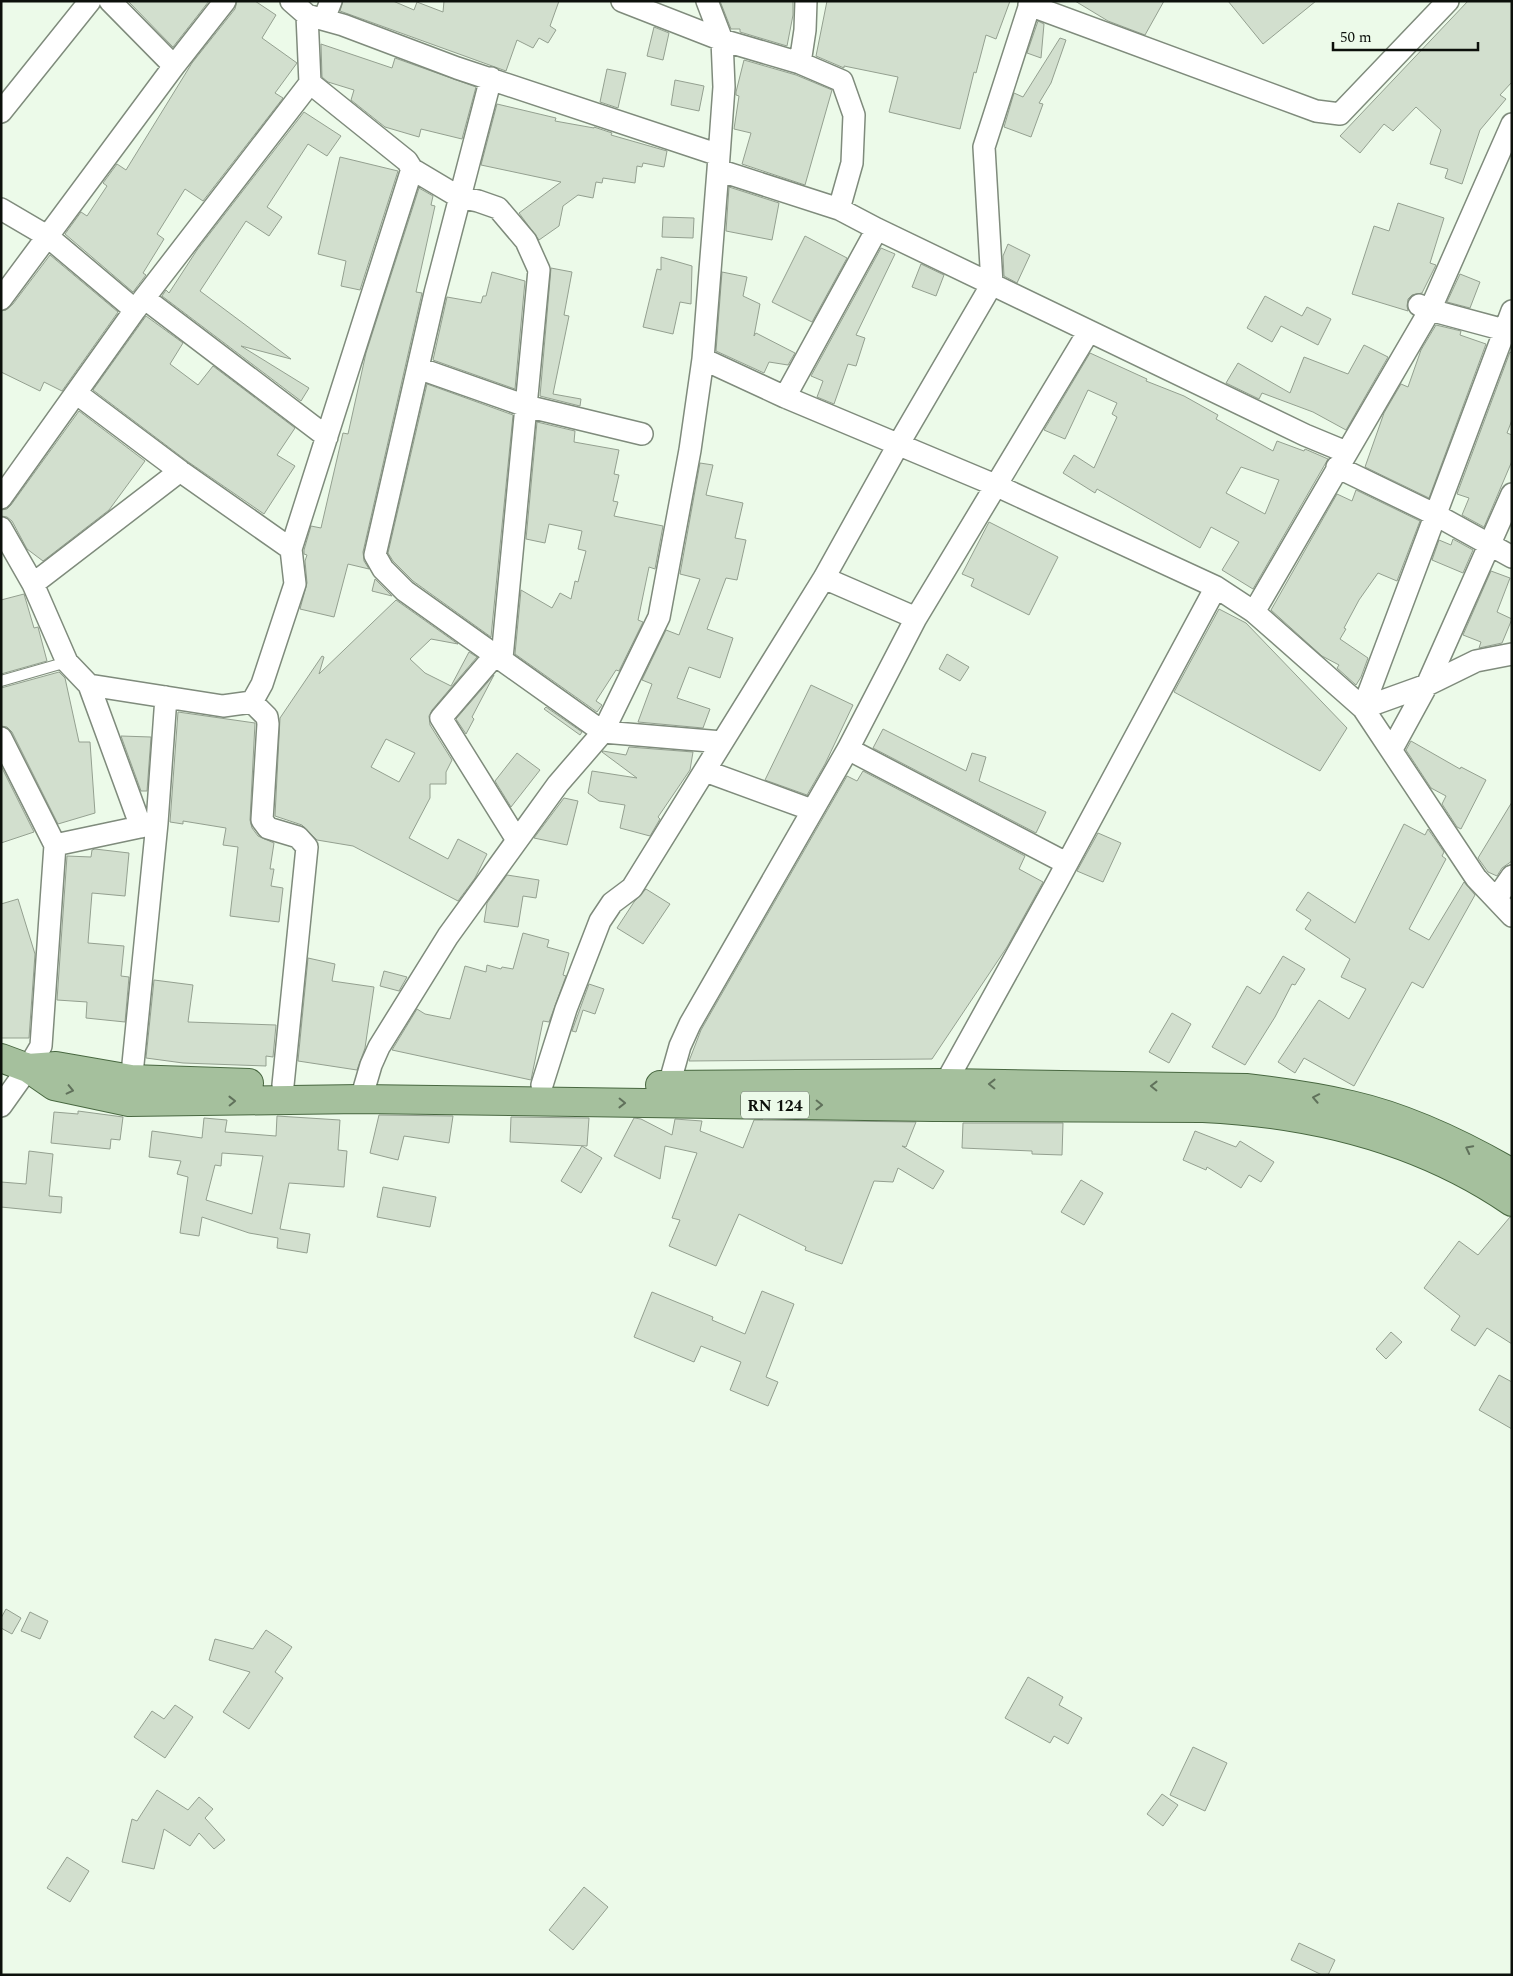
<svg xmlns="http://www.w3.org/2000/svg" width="1513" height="1976" viewBox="0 0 1513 1976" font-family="Spectral,serif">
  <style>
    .building { fill: #d2dfce; stroke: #94a090; fill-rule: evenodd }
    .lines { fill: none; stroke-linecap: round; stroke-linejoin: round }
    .lane-casing { stroke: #7f8b7c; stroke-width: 12 }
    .street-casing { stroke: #7f8b7c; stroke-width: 24 }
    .primary-casing { stroke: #486740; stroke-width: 30 }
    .lane { stroke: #fff; stroke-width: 10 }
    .street { stroke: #fff; stroke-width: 21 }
    .primary { stroke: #a5c09d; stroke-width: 28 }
    .oneway { stroke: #60715b }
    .labels { text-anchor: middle; stroke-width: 4.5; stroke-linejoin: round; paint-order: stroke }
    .shield { fill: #ecfae9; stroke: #4f564e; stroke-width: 1 }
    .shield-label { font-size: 16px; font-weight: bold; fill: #0c100b }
  </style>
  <rect width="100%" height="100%" fill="#ecfae9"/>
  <path class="building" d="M 128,1 L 209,1 L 173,47 Z
    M 237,1 L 255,1 L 276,15 L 262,38 L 297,63 L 275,93 L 283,98 L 203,201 L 185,189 L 157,234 L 164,239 L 143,273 L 146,275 L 133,292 L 65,234 L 81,212 L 87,216 L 107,186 L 103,183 L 117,164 L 126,170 L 192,63 L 235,9 Z
    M 343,1 L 393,1 L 414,10 L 417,2 L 443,12 L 444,1 L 559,1 L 550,26 L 556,30 L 548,43 L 539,38 L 533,48 L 517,40 L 506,71 L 340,11 Z
    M 720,1 L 793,1 L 793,15 L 787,46 L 740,32 L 740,29 L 731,29 Z
    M 827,1 L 1010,1 L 996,39 L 986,35 L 976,73 L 974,72 L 960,129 L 889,112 L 898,77 L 844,66 L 844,68 L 816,56 Z
    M 1075,1 L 1164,1 L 1145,35 L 1108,21 Z
    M 1228,1 L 1316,1 L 1263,44 Z
    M 1468,1 L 1512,1 L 1512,82 L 1500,95 L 1506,99 L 1480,130 L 1462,184 L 1445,178 L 1448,169 L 1430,164 L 1441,130 L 1416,107 L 1393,131 L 1384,124 L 1360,153 L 1340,136 Z
    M 1038,21 L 1044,24 L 1041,58 L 1027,53 Z
    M 654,27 L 669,33 L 663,60 L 647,56 Z
    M 1060,38 L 1066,40 L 1051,83 L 1039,103 L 1043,104 L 1031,137 L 1004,127 L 1014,93 L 1023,97 Z
    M 321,44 L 392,68 L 395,58 L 476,87 L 462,139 L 421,129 L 419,137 L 385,127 L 351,100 L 354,90 L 328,82 L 322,77 Z
    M 744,60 L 796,75 L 832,90 L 805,185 L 742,164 L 751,133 L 734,129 L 739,96 L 736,95 L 736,92 Z
    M 607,69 L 626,73 L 618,108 L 600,102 Z
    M 675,80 L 704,86 L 699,111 L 671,105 Z
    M 497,104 L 556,118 L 555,121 L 594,128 L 594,127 L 612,133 L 611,135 L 667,151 L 664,167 L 643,163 L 642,167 L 637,166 L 635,183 L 603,178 L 602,183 L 596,182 L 593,198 L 578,195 L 563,206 L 559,226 L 539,240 L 519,213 L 561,182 L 481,165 Z
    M 304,112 L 341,136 L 327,156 L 308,144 L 267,207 L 282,217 L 269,236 L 246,221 L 200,291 L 291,359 L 241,346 L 309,388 L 301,401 L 162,296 L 166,290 L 169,293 L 197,250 Z
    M 340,157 L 398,171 L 360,290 L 341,286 L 346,261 L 318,254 Z
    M 729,187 L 779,203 L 772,240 L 726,231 Z
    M 419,188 L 433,196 L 431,205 L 435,206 L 416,292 L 422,293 L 363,552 L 364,561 L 369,569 L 348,564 L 334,617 L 300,609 L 307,583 L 305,561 L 307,555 L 304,554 L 304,550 L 311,526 L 321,528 L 343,433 L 348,434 L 366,353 Z
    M 1398,203 L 1444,218 L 1430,263 L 1436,265 L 1422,293 L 1412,295 L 1408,299 L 1407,306 L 1408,311 L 1352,294 L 1374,226 L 1389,231 Z
    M 663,217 L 694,218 L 693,238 L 662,237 Z
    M 805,236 L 847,258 L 812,322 L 772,302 Z
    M 1008,244 L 1030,255 L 1017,283 L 1004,276 L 1003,256 Z
    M 881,248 L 895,254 L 856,335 L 865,338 L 856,366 L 848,364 L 834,404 L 817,397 L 823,381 L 811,376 Z
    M 50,255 L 118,312 L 62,391 L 44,382 L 40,391 L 1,372 L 1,311 L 6,310 L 13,304 Z
    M 661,257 L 692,266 L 691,304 L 680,302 L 673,334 L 643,327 L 657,269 L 661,270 Z
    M 921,264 L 944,275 L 936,296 L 912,287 Z
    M 551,268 L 572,272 L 564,315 L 569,316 L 553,394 L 581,399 L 580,406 L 540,396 Z
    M 492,272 L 525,281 L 515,389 L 433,360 L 447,297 L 481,303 L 483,296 L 486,296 Z
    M 722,272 L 747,277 L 743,296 L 760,304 L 754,336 L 756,333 L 795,353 L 788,365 L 769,362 L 764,373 L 716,351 Z
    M 1460,274 L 1480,282 L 1470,308 L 1447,302 Z
    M 1265,296 L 1302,316 L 1307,307 L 1331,319 L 1318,345 L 1281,326 L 1272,342 L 1247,328 Z
    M 146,316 L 183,343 L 170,364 L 198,385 L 213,366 L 295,428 L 277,455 L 295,466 L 264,514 L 187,461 L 93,390 Z
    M 1436,325 L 1461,331 L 1460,335 L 1486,344 L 1429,498 L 1365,467 L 1384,413 L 1401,384 L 1408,387 L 1421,350 Z
    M 1364,345 L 1388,357 L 1346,430 L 1313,412 L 1262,393 L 1259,399 L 1226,383 L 1238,363 L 1290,393 L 1304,357 L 1348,374 Z
    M 1510,352 L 1512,353 L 1512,420 L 1507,433 L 1512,435 L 1512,461 L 1484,527 L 1462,515 L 1469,498 L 1457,494 Z
    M 1090,353 L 1147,379 L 1146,381 L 1184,396 L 1218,415 L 1216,419 L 1273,451 L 1277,441 L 1304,451 L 1305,449 L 1328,459 L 1253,589 L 1222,570 L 1239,542 L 1211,527 L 1200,548 L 1097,489 L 1095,493 L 1063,473 L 1074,455 L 1094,468 L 1117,417 L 1112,414 L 1117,403 L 1088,390 L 1065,439 L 1044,430 ZM 1241,467 L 1279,480 L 1265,514 L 1226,493 Z
    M 427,384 L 513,415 L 491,637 L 413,581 L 393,561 L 388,553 Z
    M 79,411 L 145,461 L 109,510 L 43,561 L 27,549 L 12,521 L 7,517 L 1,516 L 1,510 L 7,509 L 11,505 Z
    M 537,422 L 575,431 L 574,442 L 619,450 L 614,474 L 619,475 L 613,501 L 618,502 L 614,516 L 663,526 L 655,569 L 649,567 L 638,620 L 643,622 L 619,671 L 616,670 L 596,701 L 602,705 L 597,712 L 515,654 L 521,590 L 552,608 L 560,593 L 571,599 L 575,581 L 578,582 L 586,551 L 578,549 L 582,531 L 549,524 L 545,543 L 526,539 Z
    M 700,463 L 713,465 L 706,495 L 743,503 L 735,538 L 746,540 L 737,580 L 726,578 L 707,629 L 733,638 L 720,678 L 689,667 L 677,698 L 710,709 L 703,728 L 638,722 L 652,684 L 642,680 L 666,630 L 679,635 L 700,579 L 680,574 Z
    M 1356,490 L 1420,521 L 1397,581 L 1378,573 L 1359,600 L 1344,628 L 1346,629 L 1340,639 L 1368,658 L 1361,677 L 1356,685 L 1337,668 L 1339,665 L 1322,656 L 1271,610 L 1337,494 L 1352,501 Z
    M 989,522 L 1058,557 L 1029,615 L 971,586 L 974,579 L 962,574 Z
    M 1453,539 L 1473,550 L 1463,573 L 1432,560 L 1439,540 L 1451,545 Z
    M 1491,571 L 1510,578 L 1497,612 L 1512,619 L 1502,643 L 1479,648 L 1481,642 L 1463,635 Z
    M 375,579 L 392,596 L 372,591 Z
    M 24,594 L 34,628 L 38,627 L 47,661 L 1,674 L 1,600 Z
    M 396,600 L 458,644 L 431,639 L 410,659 L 425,673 L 451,686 L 469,652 L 477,657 L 432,710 L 429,716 L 430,725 L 452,760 L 446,772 L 446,784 L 430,784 L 430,798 L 409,838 L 448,859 L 458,839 L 487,854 L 475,878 L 458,901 L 353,846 L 317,840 L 302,825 L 275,816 L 280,718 L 322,656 L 324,657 L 319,674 ZM 386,739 L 415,753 L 399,782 L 371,767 Z
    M 1219,609 L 1246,623 L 1347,728 L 1320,771 L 1174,692 Z
    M 947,654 L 969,667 L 960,681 L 939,669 Z
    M 59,672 L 65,678 L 79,742 L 90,742 L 95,813 L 58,824 L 12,732 L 7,727 L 1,726 L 1,688 Z
    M 494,675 L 472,717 L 474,719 L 466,734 L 456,719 Z
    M 811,685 L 853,705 L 825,764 L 807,795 L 765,780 Z
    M 546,707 L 582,732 L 580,735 L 544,709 Z
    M 178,712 L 255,723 L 250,820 L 252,828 L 258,836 L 274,843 L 270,869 L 274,869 L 271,886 L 283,888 L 279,922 L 230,916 L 238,847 L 223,845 L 226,828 L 183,821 L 183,824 L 170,822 Z
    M 883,729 L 966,771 L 972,753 L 986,757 L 979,781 L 1046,812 L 1036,833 L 873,748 Z
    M 121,736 L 151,737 L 147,791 L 141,791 Z
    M 1411,741 L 1460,769 L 1461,767 L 1486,780 L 1461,829 L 1457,827 L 1442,804 L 1446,796 L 1431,788 L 1406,750 Z
    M 629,747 L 693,752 L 690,770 L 658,817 L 660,819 L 650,836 L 620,828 L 625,805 L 599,801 L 588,793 L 592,771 L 637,778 L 602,752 L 603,751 L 626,755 Z
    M 517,753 L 540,770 L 511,807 L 495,781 Z
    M 1,766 L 34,832 L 1,843 Z
    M 863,771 L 1025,856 L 1019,869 L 1043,882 L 1007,947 L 932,1059 L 689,1061 L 701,1030 L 847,776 L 857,781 Z
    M 564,798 L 578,801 L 567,845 L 534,838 Z
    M 1512,802 L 1512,861 L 1502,868 L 1497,876 L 1488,872 L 1478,858 Z
    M 1404,824 L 1425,835 L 1428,829 L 1444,852 L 1442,856 L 1446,859 L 1409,929 L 1429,940 L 1464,882 L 1475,895 L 1423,988 L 1412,982 L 1354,1086 L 1304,1058 L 1295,1073 L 1278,1062 L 1319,1000 L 1349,1019 L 1366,989 L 1341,977 L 1350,959 L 1305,929 L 1311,920 L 1296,910 L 1308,892 L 1355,923 Z
    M 1098,833 L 1121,843 L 1103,882 L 1077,871 Z
    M 95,849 L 129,853 L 125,896 L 92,893 L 88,943 L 124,946 L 121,976 L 129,977 L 125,1022 L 86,1018 L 87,1002 L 57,1000 L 67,856 L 91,857 L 92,850 Z
    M 507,875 L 539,880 L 536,898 L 523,896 L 518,927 L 484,922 L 487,903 Z
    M 646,889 L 670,904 L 643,944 L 617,928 L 634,902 Z
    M 18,899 L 35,954 L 29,1038 L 1,1038 L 1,904 Z
    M 523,933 L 549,940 L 547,947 L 569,953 L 563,975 L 566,976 L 549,1022 L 543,1021 L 531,1080 L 392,1050 L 417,1009 L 425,1014 L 450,1019 L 465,966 L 486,972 L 487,965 L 501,969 L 502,967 L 513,969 Z
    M 1283,956 L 1305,969 L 1295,985 L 1292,984 L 1275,1017 L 1245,1065 L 1212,1047 L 1247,986 L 1260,994 Z
    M 308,958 L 335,964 L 332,981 L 374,987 L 365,1048 L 357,1070 L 298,1061 Z
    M 384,971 L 407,977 L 399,991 L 380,986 Z
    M 154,980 L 193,985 L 188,1022 L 276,1025 L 273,1057 L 266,1056 L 266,1066 L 183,1063 L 146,1058 Z
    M 589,984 L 604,989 L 595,1014 L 583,1010 L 576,1032 L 572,1031 Z
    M 1172,1013 L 1191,1024 L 1169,1063 L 1149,1052 Z
    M 78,1111 L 123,1117 L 120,1140 L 111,1139 L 110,1149 L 51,1143 L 54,1112 L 78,1114 Z
    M 379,1115 L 453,1116 L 449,1143 L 404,1136 L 398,1160 L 370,1153 Z
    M 277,1116 L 340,1120 L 338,1150 L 347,1151 L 344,1187 L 289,1183 L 280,1229 L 310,1234 L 307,1253 L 277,1248 L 278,1238 L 249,1233 L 202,1217 L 199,1236 L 180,1233 L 188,1177 L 177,1174 L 181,1161 L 149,1157 L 152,1131 L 202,1138 L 204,1118 L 227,1120 L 225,1132 L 276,1136 ZM 222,1153 L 263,1156 L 252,1214 L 206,1200 L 215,1165 L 221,1166 Z
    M 511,1117 L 589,1118 L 587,1146 L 510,1142 Z
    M 634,1118 L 641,1119 L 672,1135 L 675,1119 L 702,1121 L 700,1131 L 743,1148 L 754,1120 L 916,1122 L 906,1147 L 902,1146 L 944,1171 L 933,1189 L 898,1168 L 893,1182 L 874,1181 L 842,1264 L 805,1250 L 806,1247 L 739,1214 L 716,1266 L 669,1246 L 680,1220 L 672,1218 L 697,1153 L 665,1146 L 660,1179 L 614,1156 Z
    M 963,1123 L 1063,1123 L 1062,1155 L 1032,1154 L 1032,1151 L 962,1148 Z
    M 1195,1131 L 1236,1147 L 1240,1141 L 1274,1162 L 1261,1182 L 1249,1175 L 1241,1188 L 1207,1167 L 1206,1170 L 1183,1160 Z
    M 582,1146 L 602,1158 L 581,1193 L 561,1181 Z
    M 29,1151 L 53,1154 L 49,1196 L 62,1197 L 61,1213 L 1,1207 L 1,1182 L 26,1184 Z
    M 1081,1180 L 1103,1193 L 1084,1225 L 1061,1212 Z
    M 383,1187 L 436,1197 L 430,1227 L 377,1217 Z
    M 1510,1217 L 1512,1218 L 1512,1344 L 1487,1328 L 1475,1346 L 1451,1330 L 1460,1316 L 1424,1288 L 1459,1241 L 1478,1255 Z
    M 762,1291 L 794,1304 L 766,1377 L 778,1382 L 768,1406 L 730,1390 L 741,1362 L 701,1346 L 694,1362 L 634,1337 L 652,1292 L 713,1317 L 712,1320 L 745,1334 Z
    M 1391,1332 L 1402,1342 L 1386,1359 L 1376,1349 Z
    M 1499,1375 L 1512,1382 L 1512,1429 L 1479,1410 Z
    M 6,1609 L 21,1618 L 12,1634 L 1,1628 L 1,1618 Z
    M 30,1612 L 48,1621 L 40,1639 L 21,1631 Z
    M 266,1630 L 292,1647 L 275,1672 L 283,1678 L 249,1729 L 223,1712 L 250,1672 L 209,1660 L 215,1639 L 253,1649 Z
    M 1028,1677 L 1063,1697 L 1059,1705 L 1082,1718 L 1068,1744 L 1054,1736 L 1050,1743 L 1005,1718 Z
    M 175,1705 L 193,1717 L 165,1758 L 134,1737 L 152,1711 L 164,1719 Z
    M 1193,1747 L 1227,1763 L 1205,1811 L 1170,1795 Z
    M 157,1790 L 188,1810 L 199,1797 L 213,1809 L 205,1818 L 225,1840 L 214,1849 L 199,1833 L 190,1846 L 164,1829 L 154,1869 L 122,1862 L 132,1819 L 137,1821 Z
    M 1162,1794 L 1178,1805 L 1163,1826 L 1147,1814 Z
    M 67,1857 L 89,1871 L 70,1902 L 47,1888 Z
    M 584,1887 L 608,1907 L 573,1950 L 549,1930 Z
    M 1299,1943 L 1335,1960 L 1328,1975 L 1322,1975 L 1291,1960 Z"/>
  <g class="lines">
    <g class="lane-casing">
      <path id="lane" d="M 1,681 L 67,662"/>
    </g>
    <g class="street-casing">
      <path id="street" d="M 110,1 L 174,66
        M 291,1 L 307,15 L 343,25 L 457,68 L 719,155
        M 622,1 L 722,40 L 800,63 L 842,81 L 854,115 L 852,163 L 839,209
        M 1029,5 L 1316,111 L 1340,114 L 1448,1
        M 307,15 L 310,83
        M 324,19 L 331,1
        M 800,63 L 805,30 L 806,1
        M 491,78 L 435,293 L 375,555 L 383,569 L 405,591 L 603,732 L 722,742
        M 1,112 L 90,1
        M 412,169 L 459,197 L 478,201 L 498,208 L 526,241 L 539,270 L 502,658
        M 718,170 L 839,209 L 877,229 L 1305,435 L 1346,452
        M 1,209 L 47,236 L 135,310
        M 144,298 L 327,437
        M 1,299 L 174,66 L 225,1
        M 1419,305 L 1430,310 L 1512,332
        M 703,359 L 785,397 L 995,485 L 1216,587 L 1254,612 L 1363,708 L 1476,878 L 1512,916
        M 418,368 L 526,406 L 642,434
        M 76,393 L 180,471
        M 785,397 L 877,229
        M 1337,467 L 1436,515 L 1512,557
        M 1,498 L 135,310 L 310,83 L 407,161 L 412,169 L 291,549 L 295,584 L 262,684 L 252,702 L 223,706 L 89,685 L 67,662 L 33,584 L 1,528
        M 824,578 L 916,618
        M 33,584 L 180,471 L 291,549
        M 1254,612 L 1430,310 L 1512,124
        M 496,654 L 441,718 L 517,840
        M 89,685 L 141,827
        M 252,702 L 267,717 L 268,724 L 262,820 L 268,828 L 298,837 L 307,847 L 283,1085
        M 1363,708 L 1512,311
        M 1363,708 L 1427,685 L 1476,661 L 1512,654
        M 1,738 L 55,845 L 41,1046 L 28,1068 L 1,1106
        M 848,749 L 1066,863
        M 1392,749 L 1427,685 L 1512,494
        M 705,771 L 812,810
        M 55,845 L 154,824
        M 1496,899 L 1512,876
        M 542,1085 L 566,1009 L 600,921 L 612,903 L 632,888 L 824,578 L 898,445 L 992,284 L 984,147 L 1031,1
        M 669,1085 L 680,1046 L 690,1024 L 848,749 L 916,618 L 1089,331
        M 940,1093 L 1056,884 L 1216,587
        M 130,1094 L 157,823 L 166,697
        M 361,1099 L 371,1065 L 379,1047 L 448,936 L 558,784 L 603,732 L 659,617 L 690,450 L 703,359 L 718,170 L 724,87 L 722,40 L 707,1"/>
    </g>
    <g class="primary-casing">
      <path id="primary" d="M 1,1058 L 28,1068 L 54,1086 L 129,1102 L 361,1099 L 933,1107 L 1203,1108 C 1313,1113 1420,1139 1512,1202
        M 28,1068 L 56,1066 L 131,1079 L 249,1083
        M 660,1085 L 946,1083 L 1246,1088 C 1281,1092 1316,1097 1351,1105 C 1408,1118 1462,1144 1512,1173"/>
    </g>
    <use href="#lane" class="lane"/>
    <use href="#street" class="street"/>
    <use href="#primary" class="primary"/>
  </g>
  <defs><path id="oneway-chevron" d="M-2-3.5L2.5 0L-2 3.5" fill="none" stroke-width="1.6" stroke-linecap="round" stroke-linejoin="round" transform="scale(1.25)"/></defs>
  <g class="oneway">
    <use href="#oneway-chevron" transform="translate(992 1084) rotate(-179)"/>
    <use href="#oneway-chevron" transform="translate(1154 1086) rotate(-179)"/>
    <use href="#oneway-chevron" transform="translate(70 1090) rotate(13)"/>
    <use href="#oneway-chevron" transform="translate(1316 1098) rotate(-169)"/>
    <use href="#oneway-chevron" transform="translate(232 1101) rotate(-1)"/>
    <use href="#oneway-chevron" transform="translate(622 1103) rotate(1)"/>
    <use href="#oneway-chevron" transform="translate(819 1105) rotate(1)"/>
    <use href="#oneway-chevron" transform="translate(1469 1149) rotate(-153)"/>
  </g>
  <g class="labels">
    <rect class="shield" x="741" y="1091.5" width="68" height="27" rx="4"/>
    <g class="shield-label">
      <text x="775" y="1111">RN 124</text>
    </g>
  </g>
  <rect width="1513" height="1976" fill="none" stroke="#0c100b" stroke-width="5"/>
  <path d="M1333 42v8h145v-8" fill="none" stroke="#0c100b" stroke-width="2.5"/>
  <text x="1340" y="42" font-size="15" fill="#0c100b" stroke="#ecfae9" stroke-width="4" paint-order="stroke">50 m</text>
</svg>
